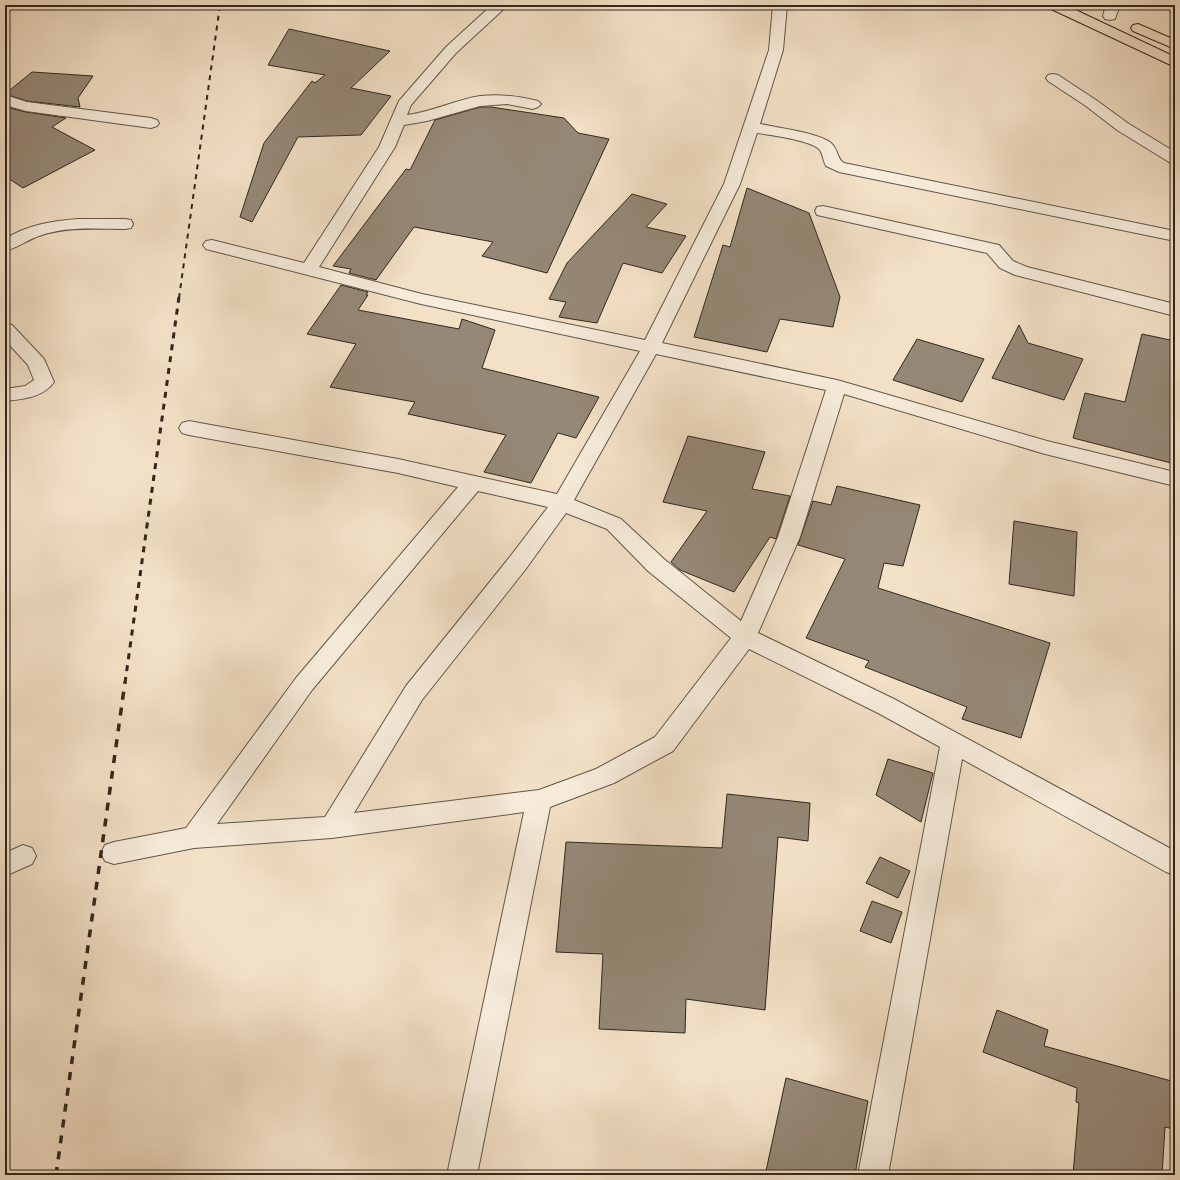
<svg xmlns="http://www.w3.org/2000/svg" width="1180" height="1180" viewBox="0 0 1180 1180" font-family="Cardo,serif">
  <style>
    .building { fill: #958876; stroke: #30271e }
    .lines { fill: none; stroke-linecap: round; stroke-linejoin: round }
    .minor-casing { stroke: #615648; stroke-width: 2 }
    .major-casing { stroke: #30271e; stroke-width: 2 }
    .minor { fill: #f7ecdb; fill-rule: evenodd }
    .major { fill: #f3e1c7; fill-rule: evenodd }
    .rail-far2 { stroke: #30271e; stroke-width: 2; stroke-dasharray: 5 5; stroke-linecap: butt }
    .rail-far1 { stroke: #30271e; stroke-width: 3; stroke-dasharray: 6 6; stroke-linecap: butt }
    .rail { stroke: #30271e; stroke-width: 3.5; stroke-dasharray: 8 8; stroke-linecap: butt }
  </style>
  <rect width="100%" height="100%" fill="#f3e1c7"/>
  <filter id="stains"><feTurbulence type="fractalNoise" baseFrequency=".005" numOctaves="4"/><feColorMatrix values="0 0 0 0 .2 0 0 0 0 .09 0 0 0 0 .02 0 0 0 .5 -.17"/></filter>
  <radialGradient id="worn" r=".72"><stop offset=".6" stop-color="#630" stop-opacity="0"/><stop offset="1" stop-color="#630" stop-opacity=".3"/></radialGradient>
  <path class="building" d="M 289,29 L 390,51 L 351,88 L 391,96 L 361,135 L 298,137 L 252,222 L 240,217 L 264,143 L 312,81 L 315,83 L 325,75 L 268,65 Z
    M 32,72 L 93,76 L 78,98 L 80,107 L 27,101 L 5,94 Z
    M 5,107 L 26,112 L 66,118 L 52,127 L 95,150 L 23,188 L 5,176 Z
    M 480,107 L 491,107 L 564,118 L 578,133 L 609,139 L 547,273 L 482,256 L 493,242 L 414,227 L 376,280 L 349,273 L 351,269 L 333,266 L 406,169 L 410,170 L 435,120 Z
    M 747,188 L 809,213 L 840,297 L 833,327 L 780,319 L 767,352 L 694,337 L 723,245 L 730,247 Z
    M 632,194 L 667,204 L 646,227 L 686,236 L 662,273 L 623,263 L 597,323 L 559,317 L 566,302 L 549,299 L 567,263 Z
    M 341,285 L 368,292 L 366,295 L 368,295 L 358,310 L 459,329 L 462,319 L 495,330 L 482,368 L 599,397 L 576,438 L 558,433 L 531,483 L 484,472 L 506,435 L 408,414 L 415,402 L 330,387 L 356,344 L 307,334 Z
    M 1019,325 L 1028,343 L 1083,359 L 1064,400 L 992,378 Z
    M 1142,334 L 1175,341 L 1175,464 L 1073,438 L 1085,393 L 1125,402 Z
    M 917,339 L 984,359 L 962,402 L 893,380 Z
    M 688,436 L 765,452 L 752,489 L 790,496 L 776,539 L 770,537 L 734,592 L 680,570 L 671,562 L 707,511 L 663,502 Z
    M 837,486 L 920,505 L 903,566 L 884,563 L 878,588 L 1050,643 L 1021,738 L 962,719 L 967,707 L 865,667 L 869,661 L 806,638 L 845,559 L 798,545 L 813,501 L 831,505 Z
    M 1014,521 L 1077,532 L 1074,596 L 1009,584 Z
    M 888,759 L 933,773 L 921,822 L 876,795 Z
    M 727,794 L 810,803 L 808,841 L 778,837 L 765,1010 L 686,999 L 685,1033 L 599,1029 L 603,954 L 556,952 L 566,842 L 722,848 Z
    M 880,857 L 910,871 L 898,898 L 866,883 Z
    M 872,901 L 902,912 L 891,943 L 860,931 Z
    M 997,1010 L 1048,1030 L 1044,1046 L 1175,1082 L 1173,1129 L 1165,1127 L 1162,1175 L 1073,1175 L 1079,1103 L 1076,1102 L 1077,1088 L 983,1052 Z
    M 786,1078 L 868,1101 L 855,1175 L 782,1175 L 766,1171 Z"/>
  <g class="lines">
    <g class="minor-casing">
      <path id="minor" d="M 492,5 L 508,5 L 456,53 L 411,105 L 407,115 C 432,112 455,100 480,96 C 500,94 519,96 538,101 L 541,104 L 538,107 L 533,109 L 507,104 L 480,106 L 427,121 L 404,125 L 395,147 L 319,267 L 422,294 L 645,340 L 724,184 L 769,50 L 773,5 L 787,5 L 783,50 L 760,124 C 775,127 820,133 831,143 C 838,149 837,159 844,163 L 1175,231 L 1175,241 L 839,172 L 826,166 C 823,161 823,153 819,149 C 809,140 771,135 757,133 L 740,184 L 662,343 L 837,380 L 1047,441 L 1175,472 L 1175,486 L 1045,454 L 844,394 L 800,537 L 758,633 L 894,699 L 1175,851 L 1175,875 L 1166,872 L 962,759 L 888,1175 L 858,1175 L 940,747 L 878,713 L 749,649 L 673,751 L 614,783 L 550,807 L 477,1175 L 447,1175 L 524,812 L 332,838 L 194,848 L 114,864 L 105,861 L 101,853 L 105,845 L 114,842 L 186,828 L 296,678 L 458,487 L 398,473 L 189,435 L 182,433 L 179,428 L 182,423 L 189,421 L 398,459 L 557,494 L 640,351 L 421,304 L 206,249 L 203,245 L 206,241 L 212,240 L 304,263 L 379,147 L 399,101 L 446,47 ZM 656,354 L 826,390 L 778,537 L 741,621 L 664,559 L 621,519 L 574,500 ZM 478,491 L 548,507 L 509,558 L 406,686 L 325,817 L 217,824 L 312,690 ZM 566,513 L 607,529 L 648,571 L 731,638 L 655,737 L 596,769 L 539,790 L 354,813 L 422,700 L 525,570 Z
        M 1106,5 L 1120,5 L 1115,19 L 1110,20 L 1105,19 L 1103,16 Z
        M 1053,74 L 1058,75 L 1096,100 L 1129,124 L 1175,152 L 1175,164 L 1169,162 L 1117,130 L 1086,106 L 1048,81 L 1046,78 L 1048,75 Z
        M 5,95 L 27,102 L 151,118 L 157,120 L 159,123 L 157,126 L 151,128 L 26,111 L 5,105 Z
        M 823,206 L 999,245 L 1013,261 L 1027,267 L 1175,304 L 1175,316 L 1015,275 L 1000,268 L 987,253 L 817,215 L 815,211 L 817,207 Z
        M 78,219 L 125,219 L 131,220 L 133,224 L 131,228 L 125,229 C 97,229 66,226 39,236 C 27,240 17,248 5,251 L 5,239 C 27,225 52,221 78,219 Z
        M 5,323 L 12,325 L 44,359 L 54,382 C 43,398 22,399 5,401 L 5,389 L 25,386 L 34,380 L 28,365 L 5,340 Z
        M 23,845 L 32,848 L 36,856 L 32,864 L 5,876 L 5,853 Z"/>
    </g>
    <g class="major-casing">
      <path id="major" d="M 1047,5 L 1065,5 L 1175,57 L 1175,67 L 1049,8 Z
        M 1138,24 L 1175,40 L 1175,49 L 1133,31 L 1131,28 L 1133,25 Z"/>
    </g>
    <use href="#minor" class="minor"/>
    <use href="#major" class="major"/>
    <path class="rail-far2" d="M 179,298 L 220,5"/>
    <path class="rail-far1" d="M 125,683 L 179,297"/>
    <path class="rail" d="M 56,1175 L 125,682"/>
  </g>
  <rect width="1180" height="1180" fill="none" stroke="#f3e1c7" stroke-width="20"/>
  <rect x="6" y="6" width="1168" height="1168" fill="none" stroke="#30271e" stroke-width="2"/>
  <rect x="10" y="10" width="1160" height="1160" fill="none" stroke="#30271e"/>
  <rect width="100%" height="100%" filter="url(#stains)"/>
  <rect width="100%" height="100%" fill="url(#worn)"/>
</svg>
